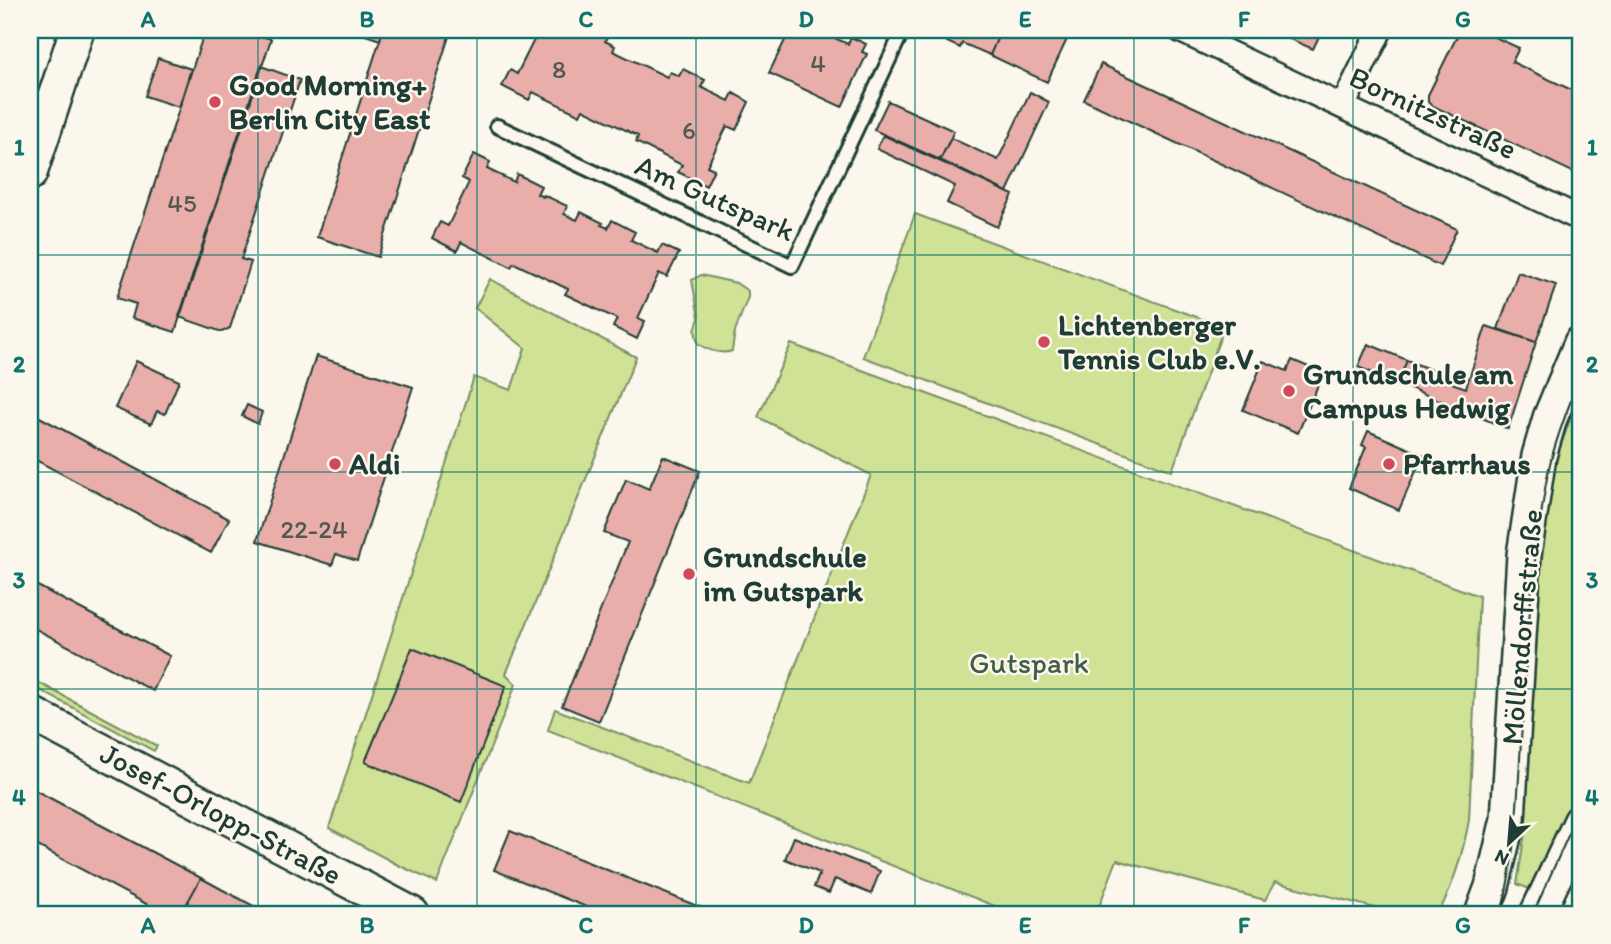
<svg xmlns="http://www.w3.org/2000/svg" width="1611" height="944" viewBox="0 0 1611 944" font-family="Itim,sans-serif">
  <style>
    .green { fill: #cfe296; stroke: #779065; stroke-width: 2 }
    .building { fill: #eaaeaa; stroke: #1f3d34; stroke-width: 2 }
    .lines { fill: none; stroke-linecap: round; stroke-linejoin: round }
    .lane-casing { stroke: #1f3d34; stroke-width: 18 }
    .street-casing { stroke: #1f3d34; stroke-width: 28 }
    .secondary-casing { stroke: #1f3d34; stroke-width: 38 }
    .lane { stroke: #fbf7ec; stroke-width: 12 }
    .street { stroke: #fbf7ec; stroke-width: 23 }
    .secondary { stroke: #fbf7ec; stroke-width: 33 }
    .tram { stroke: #1f3d34; stroke-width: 2 }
    .grid { fill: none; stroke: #0f766e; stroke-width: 2; stroke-opacity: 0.55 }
    .poi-dot { fill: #d1495b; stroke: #fbf7ec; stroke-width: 2.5 }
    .labels { text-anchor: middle; stroke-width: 5; stroke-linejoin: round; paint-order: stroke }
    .number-label { font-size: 26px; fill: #525952 }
    .poi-label { font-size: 30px; font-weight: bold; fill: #1f3d34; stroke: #fbf7ec; text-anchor: start }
    .street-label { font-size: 30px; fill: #1f3d34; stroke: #fbf7ec }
    .park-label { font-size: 30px; fill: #425e48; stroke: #fbf7ec }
    .neatline { fill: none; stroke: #0f766e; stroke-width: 2.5 }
    .grid-label { font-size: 23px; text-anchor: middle; font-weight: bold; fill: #0f766e }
  </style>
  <rect width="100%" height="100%" fill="#fbf7ec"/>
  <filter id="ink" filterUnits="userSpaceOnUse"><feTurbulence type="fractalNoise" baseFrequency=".0143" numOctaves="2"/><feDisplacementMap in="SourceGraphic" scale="14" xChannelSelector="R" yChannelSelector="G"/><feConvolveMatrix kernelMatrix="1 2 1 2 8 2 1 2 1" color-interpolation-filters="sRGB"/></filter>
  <g filter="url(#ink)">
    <path class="green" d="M 915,214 L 1224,327 L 1172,471 L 863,357 Z
      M 701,275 L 736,283 L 748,291 L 748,297 L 735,331 L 732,351 C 721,355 708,350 698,344 L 695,330 L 699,318 L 692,280 Z
      M 490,279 L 636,357 L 506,674 L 516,684 L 437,883 L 398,865 L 329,828 L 474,377 L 511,390 L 525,348 L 475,308 Z
      M 791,344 L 1479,596 L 1469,820 C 1463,853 1454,884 1438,914 L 1398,914 L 1275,882 L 1265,900 L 1117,860 L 1096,914 L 1015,914 L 548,730 L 555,709 L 749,783 L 871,475 L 758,417 Z
      M 1581,390 L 1581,786 L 1532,890 L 1517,884 L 1525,832 L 1533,654 L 1540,570 L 1550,489 L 1558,453 Z
      M 30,678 L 157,746 L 154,751 L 30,685 Z"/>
    <path class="building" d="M 205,30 L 243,30 L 271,39 L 175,332 L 132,318 L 136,304 L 117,298 Z
      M 351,30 L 383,30 L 380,40 Z
      M 383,30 L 451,30 L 378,257 L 317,237 Z
      M 529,30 L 602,30 L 609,33 L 605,41 L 615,46 L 613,51 L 667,77 L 670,72 L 679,76 L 683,69 L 705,80 L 701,87 L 729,101 L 733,93 L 749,102 L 736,130 L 727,126 L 707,166 L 714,169 L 706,186 L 678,172 L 682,165 L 636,142 L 638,136 L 583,109 L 580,115 L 533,92 L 529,100 L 502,86 L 510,70 L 517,74 L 537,34 Z
      M 790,30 L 835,30 L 832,37 L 848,44 L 851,37 L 866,44 L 862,52 L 867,54 L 842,107 L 769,73 Z
      M 935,30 L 1001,30 L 990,55 L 962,43 L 960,48 L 947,42 L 949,36 Z
      M 1001,30 L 1051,30 L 1068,37 L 1047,82 L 990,55 Z
      M 1269,30 L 1322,30 L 1313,49 Z
      M 1460,30 L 1479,30 L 1519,48 L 1512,62 L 1576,92 L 1578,97 L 1581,96 L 1581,176 L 1431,105 L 1428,102 L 1428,95 Z
      M 158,58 L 191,69 L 179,107 L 145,96 Z
      M 1101,64 L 1457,229 L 1440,266 L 1084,100 Z
      M 261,66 L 300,80 L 241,259 L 251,262 L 230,328 L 222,332 L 179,317 Z
      M 1030,92 L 1049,102 L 1007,192 L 940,160 L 951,138 L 998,160 Z
      M 888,101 L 954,131 L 940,160 L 874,130 Z
      M 883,135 L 1013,195 L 997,227 L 947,203 L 955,186 L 877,149 Z
      M 474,154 L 490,162 L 487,169 L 514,182 L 517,174 L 541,186 L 537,194 L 543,197 L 544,195 L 567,206 L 564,214 L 577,220 L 581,212 L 603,223 L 601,225 L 608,228 L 612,220 L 635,232 L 631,240 L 658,253 L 662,245 L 679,253 L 667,277 L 659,273 L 638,318 L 645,321 L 637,339 L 613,327 L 617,319 L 565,294 L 568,289 L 514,263 L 511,267 L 461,242 L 457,251 L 432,238 L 440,222 L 448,226 L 469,182 L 462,178 Z
      M 1518,272 L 1556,285 L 1536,342 L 1498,329 Z
      M 1486,326 L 1536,342 L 1508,429 L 1398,383 L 1407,360 L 1451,378 L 1452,383 L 1466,388 Z
      M 1368,344 L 1407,360 L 1398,383 L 1358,367 Z
      M 316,356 L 413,387 L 357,561 L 336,554 L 332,565 L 257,541 Z
      M 1292,360 L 1323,373 L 1298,433 L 1243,410 L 1263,361 L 1287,371 Z
      M 136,361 L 179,381 L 165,414 L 157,411 L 151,424 L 115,408 Z
      M 247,405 L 262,412 L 258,424 L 242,416 Z
      M 34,414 L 229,519 L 211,553 L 30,457 L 30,423 Z
      M 1368,431 L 1423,455 L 1399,510 L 1349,488 L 1366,447 L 1362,445 Z
      M 663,456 L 700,471 L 599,721 L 562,706 L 628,542 L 604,533 L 626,479 L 649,489 Z
      M 30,582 L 170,656 L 153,691 L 30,626 Z
      M 412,648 L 506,686 L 461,802 L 365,762 Z
      M 31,788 L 201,878 L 181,914 L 165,914 L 30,842 Z
      M 510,831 L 717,914 L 604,914 L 494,870 Z
      M 794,837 L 880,871 L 871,894 L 835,879 L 829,893 L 814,887 L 820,873 L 785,859 Z
      M 201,878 L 223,890 L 269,914 L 181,914 Z"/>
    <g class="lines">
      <g class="lane-casing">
        <path id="lane" d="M 497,126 L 792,266 L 903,30"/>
      </g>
      <g class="street-casing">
        <path id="street" d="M 1180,30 L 1581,219
          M 1343,106 L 1380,30"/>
      </g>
      <g class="secondary-casing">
        <path id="secondary" d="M 30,173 L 77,30
          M 30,713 L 412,914
          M 1482,914 L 1492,887 L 1508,819 L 1524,555 L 1539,456 L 1550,418 L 1581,343
          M 1537,914 L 1581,821"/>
      </g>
      <use href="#lane" class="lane"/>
      <use href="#street" class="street"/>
      <use href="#secondary" class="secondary"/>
      <path class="tram" d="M 1501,914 C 1517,853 1518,788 1522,724 C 1526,659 1530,593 1539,528 C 1543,505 1545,482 1551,460 C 1559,431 1570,402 1581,375
        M 1533,914 L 1581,807"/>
    </g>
  </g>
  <path class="grid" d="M 258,30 L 258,914M 477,30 L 477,914M 696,30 L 696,914M 915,30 L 915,914M 1134,30 L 1134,914M 1353,30 L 1353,914M 30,255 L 1581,255M 30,472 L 1581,472M 30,689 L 1581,689"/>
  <g class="poi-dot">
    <circle cx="215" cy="102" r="7"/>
    <circle cx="1044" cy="342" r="7"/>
    <circle cx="1289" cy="391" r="7"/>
    <circle cx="335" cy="464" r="7"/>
    <circle cx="1389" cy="464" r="7"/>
    <circle cx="689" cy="574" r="7"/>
  </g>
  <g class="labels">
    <g class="number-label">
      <text x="818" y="72">4</text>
      <text x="559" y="78">8</text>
      <text x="689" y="139">6</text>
      <text x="182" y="212">45</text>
      <text x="314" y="538">22-24</text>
    </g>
    <g class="poi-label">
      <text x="229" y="95">Good Morning+<tspan x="229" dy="34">Berlin City East</tspan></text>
      <text x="1058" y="335">Lichtenberger<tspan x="1058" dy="34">Tennis Club e.V.</tspan></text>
      <text x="1303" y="384">Grundschule am<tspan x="1303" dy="34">Campus Hedwig</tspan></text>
      <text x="349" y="474">Aldi</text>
      <text x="1403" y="474">Pfarrhaus</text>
      <text x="703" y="567">Grundschule<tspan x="703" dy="34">im Gutspark</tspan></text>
    </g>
    <g class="street-label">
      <text transform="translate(1433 113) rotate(25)" y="10">Bornitzstraße</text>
      <text transform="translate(715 198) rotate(24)" y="10">Am Gutspark</text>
      <text transform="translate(1522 627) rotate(-85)" y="10">Möllendorffstraße</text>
      <text transform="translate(221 814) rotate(28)" y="10">Josef-Orlopp-Straße</text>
    </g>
    <g class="park-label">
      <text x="1029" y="673">Gutspark</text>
    </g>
  </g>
  <rect width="1611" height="944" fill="none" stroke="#fbf7ec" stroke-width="77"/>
  <g transform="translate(1509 843) rotate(206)" stroke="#fbf7ec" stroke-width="5" paint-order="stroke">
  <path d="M0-5L12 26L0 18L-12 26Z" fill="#1f3d34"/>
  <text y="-10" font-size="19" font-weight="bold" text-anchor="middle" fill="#1f3d34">N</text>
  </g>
  <rect x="38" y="38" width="1534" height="868" class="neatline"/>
  <g class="grid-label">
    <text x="148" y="27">A</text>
    <text x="367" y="27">B</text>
    <text x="586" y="27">C</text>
    <text x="806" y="27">D</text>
    <text x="1025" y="27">E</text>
    <text x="1244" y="27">F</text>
    <text x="1463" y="27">G</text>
    <text x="19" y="155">1</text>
    <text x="1592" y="155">1</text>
    <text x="19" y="372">2</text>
    <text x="1592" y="372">2</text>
    <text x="19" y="588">3</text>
    <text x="1592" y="588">3</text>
    <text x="19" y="805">4</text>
    <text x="1592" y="805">4</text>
    <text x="148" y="933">A</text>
    <text x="367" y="933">B</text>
    <text x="586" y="933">C</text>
    <text x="806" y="933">D</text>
    <text x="1025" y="933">E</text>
    <text x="1244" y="933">F</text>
    <text x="1463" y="933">G</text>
  </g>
</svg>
